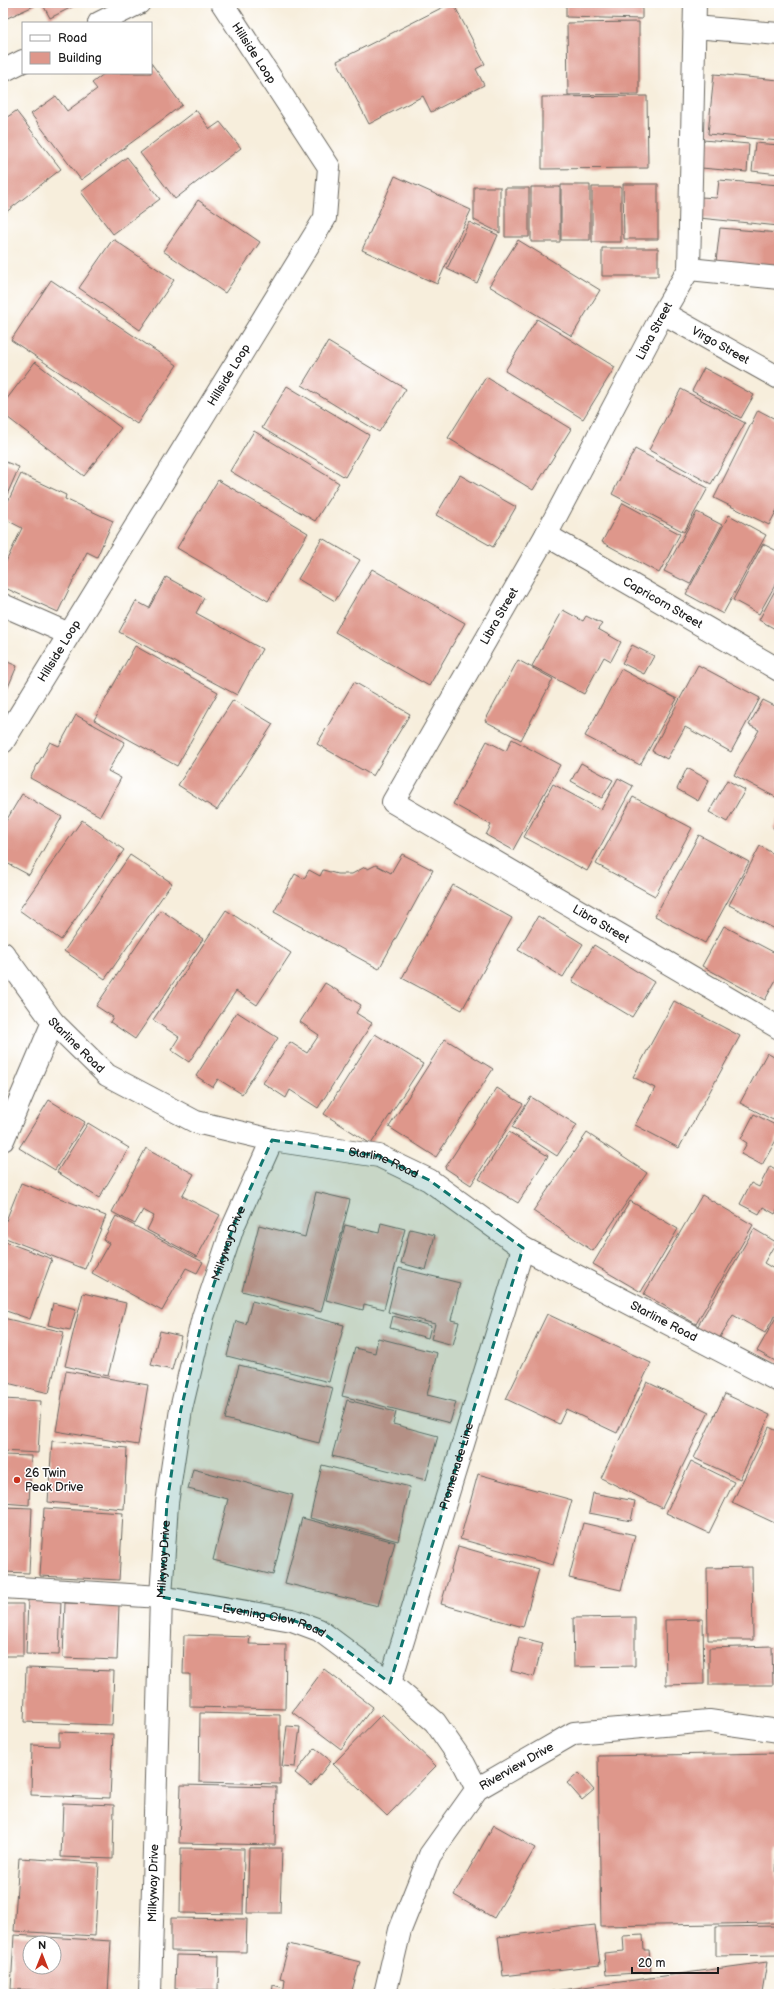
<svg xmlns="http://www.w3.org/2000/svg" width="782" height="1997" viewBox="0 0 782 1997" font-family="'Balsamiq Sans',sans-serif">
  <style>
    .building { fill: #de978b; fill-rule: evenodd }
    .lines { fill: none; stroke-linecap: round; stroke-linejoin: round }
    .street-casing { stroke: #69665f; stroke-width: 24 }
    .street { stroke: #fff; stroke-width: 22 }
    .marked { fill: #0f766e; fill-opacity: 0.2; stroke: #0f766e; stroke-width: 3; stroke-dasharray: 8 5; stroke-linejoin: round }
    .poi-dot { fill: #c8321e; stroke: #fff; stroke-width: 1.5 }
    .labels { text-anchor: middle; stroke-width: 3; stroke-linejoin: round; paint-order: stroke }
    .street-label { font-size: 12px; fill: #1c1c1c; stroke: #fff }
    .poi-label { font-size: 12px; fill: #1c1c1c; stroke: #fff; text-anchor: start }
  </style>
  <rect width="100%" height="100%" fill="#fff"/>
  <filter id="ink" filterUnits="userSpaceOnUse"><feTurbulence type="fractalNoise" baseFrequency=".025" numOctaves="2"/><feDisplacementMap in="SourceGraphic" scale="8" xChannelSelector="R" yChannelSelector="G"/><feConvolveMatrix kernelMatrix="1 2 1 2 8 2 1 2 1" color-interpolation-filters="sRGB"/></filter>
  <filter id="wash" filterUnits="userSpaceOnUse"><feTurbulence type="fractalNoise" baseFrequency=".012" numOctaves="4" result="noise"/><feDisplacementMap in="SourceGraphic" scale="16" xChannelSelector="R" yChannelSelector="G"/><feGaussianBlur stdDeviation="0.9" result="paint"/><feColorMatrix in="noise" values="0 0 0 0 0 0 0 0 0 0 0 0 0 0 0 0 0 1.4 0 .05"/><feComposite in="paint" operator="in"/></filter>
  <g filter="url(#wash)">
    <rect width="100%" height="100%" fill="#f7eedc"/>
    <g id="blocks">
      <path class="building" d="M 3,3 L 35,3 L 36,5 L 3,20 Z
        M 42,3 L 80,3 L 50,18 Z
        M 451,3 L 453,3 L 485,64 L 476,69 L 484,85 L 431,112 L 423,96 L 369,124 L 337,61 Z
        M 566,3 L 642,3 L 642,19 L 566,17 Z
        M 639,22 L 639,94 L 568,95 L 567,23 Z
        M 151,63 L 182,105 L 81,180 L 31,114 L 56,96 L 67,111 L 97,89 L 92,83 L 105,73 L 151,73 Z
        M 714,74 L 779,80 L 779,141 L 708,134 Z
        M 647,96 L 648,168 L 542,169 L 542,97 Z
        M 196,110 L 210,129 L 220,122 L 241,148 L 175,199 L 140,153 Z
        M 16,111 L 61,169 L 5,213 L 3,211 L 3,120 Z
        M 703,140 L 749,144 L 747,172 L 701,168 Z
        M 755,143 L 779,145 L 779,174 L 752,171 Z
        M 127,157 L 160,199 L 113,234 L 81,192 Z
        M 395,176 L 471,210 L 437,284 L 362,250 Z
        M 719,180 L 779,185 L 779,226 L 699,218 L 700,197 L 717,198 Z
        M 623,184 L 658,184 L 658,239 L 624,239 Z
        M 561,185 L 590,185 L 590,240 L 561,240 Z
        M 474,187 L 500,187 L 500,233 L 474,220 Z
        M 531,187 L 560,187 L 560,242 L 531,242 Z
        M 592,187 L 621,187 L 621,242 L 592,242 Z
        M 505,188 L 529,188 L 529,237 L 505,237 Z
        M 198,200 L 260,242 L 225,293 L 163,251 Z
        M 469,222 L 498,235 L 477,283 L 447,269 Z
        M 720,228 L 779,233 L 779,276 L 715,270 Z
        M 113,239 L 174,280 L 140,330 L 79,288 Z
        M 518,240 L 600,290 L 572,336 L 489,286 Z
        M 602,248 L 658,248 L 658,276 L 602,276 Z
        M 51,280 L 177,365 L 137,424 L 11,340 Z
        M 537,319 L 615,367 L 583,419 L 505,371 Z
        M 328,342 L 406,389 L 379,432 L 302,385 Z
        M 35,362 L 121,428 L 84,476 L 3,414 L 3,404 Z
        M 704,368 L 754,395 L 741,418 L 692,391 Z
        M 486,377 L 571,429 L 533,490 L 448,438 Z
        M 287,386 L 369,435 L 345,477 L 262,428 Z
        M 681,389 L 745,423 L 711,484 L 649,450 Z
        M 758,410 L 779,421 L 779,506 L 769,525 L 714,498 Z
        M 254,431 L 339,483 L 315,521 L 230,471 Z
        M 635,449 L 708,488 L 684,532 L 612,494 Z
        M 3,461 L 19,467 L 3,504 Z
        M 21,474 L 66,495 L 65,499 L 113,521 L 97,557 L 87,552 L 58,612 L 3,587 L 3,568 L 22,528 L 3,518 L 3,512 Z
        M 460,475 L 516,507 L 493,547 L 436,515 Z
        M 218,480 L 308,533 L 268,601 L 177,548 Z
        M 623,503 L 680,534 L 659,573 L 602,542 Z
        M 697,512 L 722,525 L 690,584 L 664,571 Z
        M 729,515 L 766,535 L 723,614 L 686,594 Z
        M 322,538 L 360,560 L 335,601 L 298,579 Z
        M 763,544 L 779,552 L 779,578 L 759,614 L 733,600 Z
        M 372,569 L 465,623 L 429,686 L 335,632 Z
        M 166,577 L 204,598 L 196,613 L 262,649 L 237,695 L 119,632 L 136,601 L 149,608 Z
        M 779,583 L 779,631 L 759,620 Z
        M 563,610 L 583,621 L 586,616 L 602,624 L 598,629 L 621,642 L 611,661 L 604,657 L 584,694 L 532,666 Z
        M 632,645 L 654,656 L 644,674 L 622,663 Z
        M 135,646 L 218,692 L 177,766 L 94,720 Z
        M 3,660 L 17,666 L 3,699 Z
        M 518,660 L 553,679 L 521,740 L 485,721 Z
        M 698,665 L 760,698 L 731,752 L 685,727 L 667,759 L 652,751 Z
        M 621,669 L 677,699 L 640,765 L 585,736 Z
        M 354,682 L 410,714 L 373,776 L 317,744 Z
        M 233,700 L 273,724 L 217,810 L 178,785 Z
        M 763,700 L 779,708 L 779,799 L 734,775 L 759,730 L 749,725 Z
        M 76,715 L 125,742 L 108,771 L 121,778 L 100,816 L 30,778 L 50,742 L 59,746 Z
        M 512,739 L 560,765 L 513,850 L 486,835 L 491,825 L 453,804 L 487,741 L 506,751 Z
        M 581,763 L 613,780 L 602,798 L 571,781 Z
        M 687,768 L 709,780 L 698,801 L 677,789 Z
        M 618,778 L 633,786 L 587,871 L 524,837 L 553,784 L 601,810 Z
        M 727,780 L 745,790 L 727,822 L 709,812 Z
        M 22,794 L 62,817 L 29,875 L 3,861 L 3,826 Z
        M 633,797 L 692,828 L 655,896 L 596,864 Z
        M 779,817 L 779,832 L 773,828 Z
        M 82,820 L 124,850 L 61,940 L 19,910 Z
        M 699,835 L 749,862 L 705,943 L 655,916 Z
        M 760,846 L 779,857 L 779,931 L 729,905 Z
        M 402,854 L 433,870 L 379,969 L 274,912 L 295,874 L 304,879 L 309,870 L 320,876 L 323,870 L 337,874 L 352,874 L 365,867 L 368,869 L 376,865 L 391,873 Z
        M 130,855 L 172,883 L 105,979 L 64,951 Z
        M 453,885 L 512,918 L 462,1010 L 402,978 Z
        M 161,910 L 203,939 L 135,1039 L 110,1022 L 113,1017 L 96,1006 Z
        M 226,910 L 291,953 L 257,1005 L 236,991 L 189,1062 L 171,1050 L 179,1037 L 153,1020 Z
        M 538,916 L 583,944 L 563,977 L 518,950 Z
        M 724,926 L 779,955 L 779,974 L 765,1000 L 702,966 Z
        M 594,945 L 654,982 L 632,1017 L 572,981 Z
        M 325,983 L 361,1005 L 356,1013 L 372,1023 L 318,1108 L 290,1090 L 286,1098 L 263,1083 L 290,1042 L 307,1053 L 319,1035 L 300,1022 Z
        M 674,1001 L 740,1036 L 679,1148 L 635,1125 L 655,1088 L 633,1077 Z
        M 237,1012 L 278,1038 L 242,1094 L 218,1079 L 213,1087 L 196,1076 Z
        M 375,1034 L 423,1064 L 371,1144 L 324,1114 Z
        M 445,1039 L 493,1069 L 436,1157 L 389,1127 Z
        M 767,1053 L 779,1060 L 779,1110 L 773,1120 L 740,1103 Z
        M 497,1088 L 523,1104 L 471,1185 L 445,1168 Z
        M 531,1097 L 577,1125 L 557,1156 L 512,1127 Z
        M 49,1100 L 85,1122 L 55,1170 L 19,1148 Z
        M 754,1114 L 779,1127 L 779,1135 L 762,1165 L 741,1154 L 747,1143 L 741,1139 Z
        M 88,1123 L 129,1148 L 99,1198 L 57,1172 Z
        M 509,1132 L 548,1156 L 518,1203 L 479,1179 Z
        M 587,1133 L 647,1173 L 593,1251 L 533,1211 Z
        M 146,1148 L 194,1174 L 182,1196 L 220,1215 L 197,1257 L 147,1230 L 154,1216 L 143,1210 L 135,1224 L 112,1212 Z
        M 770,1166 L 779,1171 L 779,1207 L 775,1214 L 763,1207 L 759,1214 L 740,1204 L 751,1183 L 759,1187 Z
        M 21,1183 L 106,1216 L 85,1269 L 3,1237 L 3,1228 Z
        M 316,1192 L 350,1200 L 321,1312 L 242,1291 L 259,1225 L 305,1237 Z
        M 702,1195 L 753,1225 L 696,1324 L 644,1294 Z
        M 630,1201 L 678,1229 L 641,1292 L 593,1264 Z
        M 116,1216 L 203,1262 L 197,1273 L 186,1268 L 162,1311 L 92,1273 L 109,1243 L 103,1240 Z
        M 381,1223 L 405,1229 L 384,1309 L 364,1304 L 363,1310 L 326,1300 L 345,1225 L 379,1233 Z
        M 410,1229 L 435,1235 L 426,1270 L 401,1263 Z
        M 754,1229 L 776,1242 L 764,1263 L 779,1272 L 779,1308 L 765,1333 L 733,1315 L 717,1342 L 696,1329 Z
        M 3,1241 L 52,1259 L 30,1319 L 3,1310 Z
        M 399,1268 L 460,1283 L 451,1320 L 459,1322 L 453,1345 L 431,1339 L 435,1324 L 388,1312 Z
        M 83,1293 L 126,1303 L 108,1376 L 65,1366 Z
        M 252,1301 L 344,1325 L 329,1382 L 227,1356 L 236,1321 L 246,1324 Z
        M 53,1303 L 76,1309 L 70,1330 L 48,1325 Z
        M 779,1312 L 779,1363 L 757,1351 Z
        M 547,1314 L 651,1363 L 617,1433 L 566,1409 L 559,1424 L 506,1399 Z
        M 393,1316 L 431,1326 L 428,1338 L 390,1328 Z
        M 3,1318 L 64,1332 L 49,1393 L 3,1382 Z
        M 160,1331 L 181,1336 L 172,1370 L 151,1365 Z
        M 378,1338 L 437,1353 L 427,1395 L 456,1402 L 450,1423 L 342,1396 L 355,1348 L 375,1353 Z
        M 239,1365 L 333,1388 L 319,1443 L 225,1419 Z
        M 66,1371 L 148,1385 L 138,1445 L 56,1431 Z
        M 647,1382 L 709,1412 L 662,1508 L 601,1478 Z
        M 725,1394 L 770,1415 L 740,1479 L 694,1458 Z
        M 3,1399 L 41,1401 L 38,1453 L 3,1451 Z
        M 347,1400 L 396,1412 L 393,1424 L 438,1436 L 426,1480 L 332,1456 Z
        M 769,1427 L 779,1432 L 779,1525 L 732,1503 Z
        M 52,1441 L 127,1448 L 124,1509 L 48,1502 Z
        M 3,1455 L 31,1456 L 29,1505 L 3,1503 Z
        M 691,1461 L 734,1482 L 709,1533 L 666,1513 Z
        M 322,1465 L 410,1487 L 398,1541 L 310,1518 Z
        M 193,1469 L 293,1495 L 273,1575 L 213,1560 L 228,1499 L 188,1489 Z
        M 478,1474 L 572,1500 L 553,1565 L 460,1539 Z
        M 593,1493 L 635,1501 L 631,1521 L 589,1513 Z
        M 3,1507 L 32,1508 L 29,1573 L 3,1572 Z
        M 44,1508 L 123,1513 L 119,1580 L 40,1576 Z
        M 302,1518 L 395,1542 L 378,1606 L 285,1583 Z
        M 583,1523 L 635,1535 L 621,1590 L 569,1578 Z
        M 458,1546 L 539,1569 L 523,1627 L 441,1604 Z
        M 752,1567 L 753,1640 L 708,1640 L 707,1568 Z
        M 28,1600 L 61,1601 L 59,1655 L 26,1654 Z
        M 65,1603 L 119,1605 L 117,1660 L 63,1658 Z
        M 3,1604 L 23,1604 L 23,1656 L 3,1656 Z
        M 635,1617 L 635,1666 L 574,1667 L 573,1618 Z
        M 703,1619 L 704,1684 L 666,1685 L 665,1620 Z
        M 184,1635 L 250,1637 L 249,1644 L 286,1645 L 285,1709 L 190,1707 L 190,1674 L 183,1674 Z
        M 519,1637 L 543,1643 L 534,1677 L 511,1671 Z
        M 772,1646 L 773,1685 L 709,1685 L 709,1648 Z
        M 26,1668 L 114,1671 L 112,1725 L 24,1722 Z
        M 324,1669 L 373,1707 L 341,1749 L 292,1712 Z
        M 200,1713 L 280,1715 L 280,1784 L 199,1782 Z
        M 382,1714 L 436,1766 L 387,1816 L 333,1764 Z
        M 287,1726 L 300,1727 L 295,1767 L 282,1766 Z
        M 59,1732 L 113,1734 L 110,1798 L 31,1795 L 32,1745 L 59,1746 Z
        M 315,1748 L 331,1761 L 311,1786 L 295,1773 Z
        M 779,1753 L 779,1847 L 776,1847 L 777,1923 L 601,1926 L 598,1756 Z
        M 579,1773 L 594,1790 L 582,1800 L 567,1783 Z
        M 181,1785 L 276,1787 L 275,1845 L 179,1843 Z
        M 63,1803 L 114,1805 L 113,1859 L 61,1857 Z
        M 494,1825 L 535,1848 L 494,1918 L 454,1895 Z
        M 181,1848 L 244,1849 L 243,1914 L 180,1913 Z
        M 249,1848 L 282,1848 L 280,1913 L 247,1913 Z
        M 19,1858 L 99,1863 L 95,1936 L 14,1931 Z
        M 171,1918 L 247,1919 L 246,1952 L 171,1951 Z
        M 595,1925 L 600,1965 L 503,1976 L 498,1937 Z
        M 779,1926 L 779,1955 L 716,1956 L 716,1927 Z
        M 14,1935 L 111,1941 L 108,1994 L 11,1989 ZM 30,1943 L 54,1943 L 54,1967 L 30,1967 Z
        M 643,1935 L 644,1950 L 649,1950 L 651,1972 L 606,1975 L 604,1953 L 624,1951 L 623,1936 Z
        M 289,1944 L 360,1962 L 351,1994 L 272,1994 L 273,1985 L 284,1988 L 285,1979 L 280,1978 Z
        M 176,1955 L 219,1956 L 218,1990 L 175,1989 Z
        M 767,1962 L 762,1992 L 760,1994 L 532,1994 Z
        M 244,1991 L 266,1992 L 266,1994 L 244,1994 Z"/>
    </g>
  </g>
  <g filter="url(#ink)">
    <use href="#blocks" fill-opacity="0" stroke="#69665f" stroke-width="1"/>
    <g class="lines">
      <g class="street-casing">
        <g id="street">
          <path id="s1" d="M 695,3 L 689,269 L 663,313 L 546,535 L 393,802 L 779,1028"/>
          <path d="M 99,23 L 139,3"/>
          <path d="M 694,27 L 779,34"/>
          <path d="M 3,71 L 23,61"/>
          <path d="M 689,269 L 779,278"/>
          <path id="s2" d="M 663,313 L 779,378"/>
          <path id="s3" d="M 546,535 L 779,670"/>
          <path d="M 3,605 L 69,634"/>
          <path id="s4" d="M 3,742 L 325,218 L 329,167 L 222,3"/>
          <path id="s5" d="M 3,953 L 53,1022 L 107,1075 L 196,1122 L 272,1140 L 379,1156 L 429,1180 L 523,1248 L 779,1381"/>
          <path d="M 3,1140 L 53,1022"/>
          <path id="s6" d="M 3,1587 L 161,1597 L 292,1620 L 319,1630 L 390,1683 L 435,1722 L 464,1764 L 477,1789"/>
          <path id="s7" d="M 390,1683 L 523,1248"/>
          <path id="s8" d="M 150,1994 L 161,1597 L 167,1503 L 181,1409 L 203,1317 L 233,1227 L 272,1140"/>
          <path id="s9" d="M 385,1994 L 400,1930 L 430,1855 L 477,1789 L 574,1733 L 709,1721 L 779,1731"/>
        </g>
      </g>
      <use href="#street" class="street"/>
    </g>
  </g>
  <path class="marked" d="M 272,1140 L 379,1156 L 429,1180 L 523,1248 L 390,1683 L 319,1630 L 292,1620 L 161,1597 L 167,1503 L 181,1409 L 203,1317 L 233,1227 Z"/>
  <circle class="poi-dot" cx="17" cy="1480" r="4"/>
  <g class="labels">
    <g class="street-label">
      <text transform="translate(254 53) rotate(57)" y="4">Hillside Loop</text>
      <text transform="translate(654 331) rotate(-62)" y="4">Libra Street</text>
      <text dy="4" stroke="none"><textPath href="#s2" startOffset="66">Virgo Street</textPath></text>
      <text dy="4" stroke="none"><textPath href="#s4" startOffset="431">Hillside Loop</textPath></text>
      <text dy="4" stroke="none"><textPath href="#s3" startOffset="135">Capricorn Street</textPath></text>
      <text transform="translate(499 616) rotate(-60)" y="4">Libra Street</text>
      <text dy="4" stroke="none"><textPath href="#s4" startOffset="107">Hillside Loop</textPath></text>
      <text dy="4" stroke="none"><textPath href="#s1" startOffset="1117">Libra Street</textPath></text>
      <text dy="4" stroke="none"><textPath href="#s5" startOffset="118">Starline Road</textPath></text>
      <text dy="4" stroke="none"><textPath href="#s5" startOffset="454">Starline Road</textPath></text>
      <text dy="4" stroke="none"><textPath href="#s8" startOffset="759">Milkyway Drive</textPath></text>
      <text dy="4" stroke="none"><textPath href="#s5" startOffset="778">Starline Road</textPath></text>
      <text dy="4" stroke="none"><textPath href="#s7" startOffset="227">Promenade Line</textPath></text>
      <text dy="4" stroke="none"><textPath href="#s8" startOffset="435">Milkyway Drive</textPath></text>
      <text dy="4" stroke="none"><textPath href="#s6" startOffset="274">Evening Glow Road</textPath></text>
      <text dy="4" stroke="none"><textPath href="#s9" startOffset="273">Riverview Drive</textPath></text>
      <text dy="4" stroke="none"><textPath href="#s8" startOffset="111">Milkyway Drive</textPath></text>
    </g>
    <g class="poi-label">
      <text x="25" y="1477">26 Twin<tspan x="25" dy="14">Peak Drive</tspan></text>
    </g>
  </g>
  <rect width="782" height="1997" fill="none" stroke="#fff" stroke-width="16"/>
  <rect x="22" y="22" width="130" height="52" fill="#ffffff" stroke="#a4a4a4"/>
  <rect x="30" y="35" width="20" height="6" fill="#ffffff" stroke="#a4a4a4"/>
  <text x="58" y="42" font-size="12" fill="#1c1c1c">Road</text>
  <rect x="30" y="52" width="20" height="12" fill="#de978b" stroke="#a4a4a4"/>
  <text x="58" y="62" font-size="12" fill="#1c1c1c">Building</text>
  <g transform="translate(42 1955)"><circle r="19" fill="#ffffff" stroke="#a4a4a4"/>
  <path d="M0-3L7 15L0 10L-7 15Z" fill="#c8321e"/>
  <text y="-6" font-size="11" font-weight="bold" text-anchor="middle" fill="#1c1c1c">N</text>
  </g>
  <path d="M632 1967v6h86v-6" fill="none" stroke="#1c1c1c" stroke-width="2"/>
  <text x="638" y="1967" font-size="12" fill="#1c1c1c" stroke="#ffffff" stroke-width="3" paint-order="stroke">20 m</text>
</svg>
